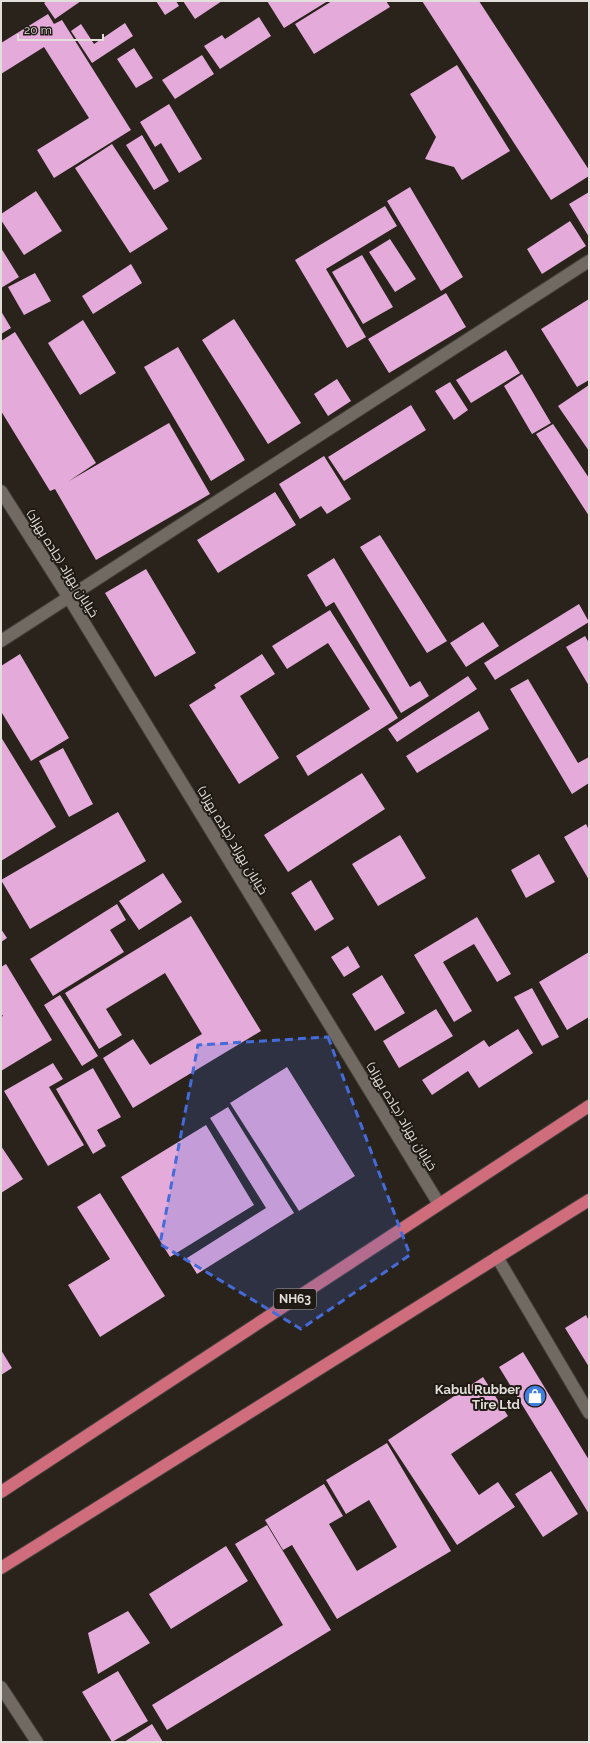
<svg xmlns="http://www.w3.org/2000/svg" width="590" height="1743" viewBox="0 0 590 1743" font-family="Raleway,Cairo,sans-serif">
  <style>
    .building { fill: #e4aad9 }
    .lines { fill: none; stroke-linecap: round; stroke-linejoin: round }
    .service-casing { stroke: #433f39; stroke-width: 14 }
    .minor-casing { stroke: #433f39; stroke-width: 14 }
    .tertiary-casing { stroke: #433f39; stroke-width: 14 }
    .trunk-casing { stroke: #433f39; stroke-width: 14 }
    .service { stroke: #716a62; stroke-width: 12 }
    .minor { stroke: #716a62; stroke-width: 12 }
    .tertiary { stroke: #716a62; stroke-width: 12 }
    .trunk { stroke: #d06d7c; stroke-width: 12 }
    .marked { fill: #446bd8; fill-opacity: 0.2; stroke: #446bd8; stroke-width: 3; stroke-dasharray: 8 5; stroke-linejoin: round }
    .labels { text-anchor: middle; stroke-width: 4; stroke-linejoin: round; paint-order: stroke }
    .shield { fill: #1f1a13; stroke: #a8a39e; stroke-width: 1 }
    .shield-label { font-size: 12px; font-weight: bold; fill: #e2ded9 }
    .street-label { font-size: 13px; fill: #e2ded9; stroke: #1f1a13 }
    .poi-label { font-size: 13px; font-weight: bold; fill: #e2ded9; stroke: #1f1a13; text-anchor: end }
  </style>
  <rect width="100%" height="100%" fill="#29231c"/>
  <path class="building" d="M 47,1 L 81,1 L 55,19 L 44,3 Z
    M 156,1 L 176,1 L 179,6 L 165,15 Z
    M 183,1 L 222,1 L 195,19 Z
    M 267,1 L 328,1 L 284,28 Z
    M 332,1 L 386,1 L 390,7 L 314,54 L 295,24 Z
    M 422,1 L 479,1 L 589,170 L 589,176 L 551,200 Z
    M 48,14 L 54,24 L 62,20 L 131,130 L 54,178 L 37,150 L 89,118 L 44,47 L 1,74 L 1,43 Z
    M 259,17 L 271,36 L 220,69 L 204,46 L 222,35 L 225,39 Z
    M 125,23 L 133,36 L 92,63 L 71,31 L 81,24 L 94,44 Z
    M 134,48 L 153,78 L 136,88 L 117,59 Z
    M 202,55 L 214,74 L 175,99 L 162,80 Z
    M 457,65 L 510,151 L 462,180 L 454,167 L 425,159 L 436,137 L 410,94 Z
    M 169,104 L 202,159 L 179,173 L 161,143 L 155,147 L 140,122 Z
    M 142,135 L 169,181 L 154,190 L 126,145 Z
    M 112,144 L 168,229 L 130,253 L 75,168 Z
    M 410,187 L 463,277 L 441,291 L 387,201 Z
    M 36,191 L 62,231 L 24,255 L 1,220 L 1,214 Z
    M 589,192 L 589,237 L 569,204 Z
    M 385,206 L 397,226 L 326,269 L 366,337 L 347,348 L 295,260 Z
    M 570,221 L 586,246 L 542,274 L 527,249 Z
    M 390,239 L 416,279 L 395,292 L 369,252 Z
    M 1,248 L 19,277 L 1,288 Z
    M 362,255 L 393,307 L 363,324 L 332,272 Z
    M 131,264 L 142,283 L 93,314 L 82,296 Z
    M 35,273 L 51,301 L 24,315 L 8,287 Z
    M 446,293 L 466,327 L 389,373 L 368,339 Z
    M 589,299 L 589,380 L 577,387 L 541,329 Z
    M 1,311 L 11,328 L 1,334 Z
    M 234,319 L 301,423 L 268,444 L 202,340 Z
    M 83,320 L 116,373 L 80,395 L 48,343 Z
    M 15,332 L 96,463 L 69,481 L 169,423 L 210,494 L 96,560 L 55,489 L 50,491 L 1,411 L 1,341 Z
    M 178,347 L 245,460 L 211,481 L 144,367 Z
    M 506,350 L 520,373 L 471,403 L 456,380 Z
    M 522,374 L 551,423 L 532,434 L 504,386 Z
    M 337,379 L 351,401 L 328,416 L 314,394 Z
    M 450,382 L 468,410 L 454,420 L 435,391 Z
    M 589,385 L 589,451 L 558,406 Z
    M 411,405 L 426,430 L 344,481 L 328,457 Z
    M 553,424 L 589,478 L 589,516 L 536,434 Z
    M 324,456 L 351,499 L 327,514 L 321,506 L 300,519 L 279,484 Z
    M 275,492 L 296,525 L 218,573 L 197,540 Z
    M 380,535 L 447,641 L 427,653 L 360,547 Z
    M 334,558 L 410,687 L 420,681 L 429,696 L 401,713 L 334,602 L 326,607 L 307,575 Z
    M 146,569 L 196,653 L 155,677 L 105,593 Z
    M 579,604 L 589,622 L 495,680 L 484,663 Z
    M 330,610 L 398,718 L 308,776 L 296,756 L 370,709 L 328,643 L 287,669 L 272,646 Z
    M 483,622 L 499,646 L 466,667 L 450,643 Z
    M 585,636 L 589,643 L 589,686 L 566,647 Z
    M 20,654 L 69,738 L 31,761 L 2,713 L 1,713 L 1,666 Z
    M 262,654 L 275,674 L 240,696 L 279,758 L 239,784 L 189,705 L 216,688 L 214,685 Z
    M 468,676 L 477,689 L 397,742 L 388,729 Z
    M 528,679 L 578,763 L 589,757 L 589,783 L 572,794 L 510,689 Z
    M 479,711 L 489,729 L 417,773 L 406,756 Z
    M 1,737 L 56,827 L 1,861 Z
    M 63,748 L 93,804 L 69,817 L 39,761 Z
    M 362,773 L 385,809 L 288,872 L 264,835 Z
    M 118,812 L 146,861 L 30,929 L 1,880 Z
    M 586,824 L 589,830 L 589,880 L 564,837 Z
    M 400,835 L 426,878 L 378,906 L 352,864 Z
    M 539,854 L 555,882 L 526,898 L 511,870 Z
    M 163,873 L 182,902 L 139,930 L 119,901 Z
    M 311,880 L 334,919 L 315,931 L 291,893 Z
    M 117,904 L 126,920 L 110,930 L 124,952 L 53,996 L 30,959 Z
    M 191,916 L 261,1031 L 133,1108 L 103,1058 L 133,1039 L 150,1065 L 202,1034 L 165,973 L 106,1009 L 122,1035 L 99,1049 L 65,993 Z
    M 477,917 L 511,974 L 497,982 L 474,944 L 443,962 L 472,1011 L 454,1022 L 414,955 Z
    M 1,929 L 7,938 L 1,942 Z
    M 348,946 L 360,967 L 344,977 L 331,957 Z
    M 589,952 L 589,1017 L 567,1030 L 539,982 Z
    M 6,964 L 52,1040 L 1,1071 L 1,1017 L 3,1016 L 1,1013 L 1,967 Z
    M 382,975 L 405,1013 L 375,1031 L 352,994 Z
    M 532,988 L 559,1037 L 542,1046 L 514,997 Z
    M 60,995 L 98,1056 L 82,1066 L 44,1005 Z
    M 436,1009 L 453,1036 L 399,1068 L 383,1041 Z
    M 518,1029 L 533,1053 L 479,1088 L 468,1071 L 432,1095 L 422,1080 L 484,1040 L 489,1047 Z
    M 53,1063 L 63,1079 L 49,1087 L 84,1145 L 48,1166 L 4,1091 Z
    M 287,1067 L 355,1176 L 299,1211 L 230,1103 Z
    M 93,1068 L 121,1117 L 97,1130 L 106,1146 L 93,1154 L 56,1089 Z
    M 228,1107 L 294,1213 L 197,1274 L 187,1258 L 266,1208 L 210,1118 Z
    M 206,1125 L 254,1205 L 170,1257 L 121,1177 Z
    M 1,1146 L 23,1179 L 1,1193 Z
    M 100,1193 L 165,1296 L 100,1337 L 68,1285 L 110,1259 L 77,1207 Z
    M 586,1315 L 589,1321 L 589,1367 L 565,1328 Z
    M 1,1350 L 12,1368 L 1,1375 Z
    M 523,1352 L 589,1460 L 589,1514 L 499,1367 Z
    M 483,1377 L 508,1416 L 451,1454 L 479,1495 L 498,1482 L 515,1507 L 457,1545 L 388,1440 Z
    M 387,1443 L 451,1551 L 337,1619 L 292,1545 L 283,1550 L 265,1520 L 324,1484 L 343,1516 L 329,1524 L 357,1571 L 397,1547 L 369,1500 L 346,1514 L 326,1480 Z
    M 551,1471 L 578,1514 L 543,1537 L 515,1494 Z
    M 267,1525 L 331,1630 L 167,1730 L 152,1705 L 283,1625 L 235,1544 Z
    M 226,1546 L 248,1581 L 171,1629 L 149,1594 Z
    M 128,1611 L 150,1643 L 98,1674 L 88,1633 Z
    M 118,1671 L 148,1721 L 112,1742 L 82,1692 Z
    M 152,1724 L 163,1742 L 124,1742 Z"/>
  <g class="lines">
    <g class="service-casing">
      <path id="service" d="M 497,1257 L 589,1413"/>
    </g>
    <g class="minor-casing">
      <path id="minor" d="M 1,641 L 589,261"/>
    </g>
    <g class="tertiary-casing">
      <path id="tertiary" d="M 1,491 L 69,598 L 439,1204
        M 1,1687 L 37,1742"/>
    </g>
    <g class="trunk-casing">
      <path id="trunk" d="M 1,1492 L 589,1106
        M 1,1568 L 589,1200"/>
    </g>
    <use href="#service" class="service"/>
    <use href="#minor" class="minor"/>
    <use href="#tertiary" class="tertiary"/>
    <use href="#trunk" class="trunk"/>
  </g>
  <path class="marked" d="M 328,1037 L 410,1255 L 301,1329 L 160,1244 L 198,1045 Z"/>
  <defs>
    <g id="shop-disc" transform="scale(1.15)"><circle r="9.5" fill="#3f7fe0" stroke="#1f1a13"/><path d="M-5-2.5h2.3a2.7 3.5 0 0 1 5.4 0H5L5.5 6h-11ZM-1.5-2.5h3a1.5 2.3 0 0 0-3 0Z" fill="#fff"/></g>
  </defs>
  <g fill-rule="evenodd">
    <use href="#shop-disc" x="535" y="1396"/>
  </g>
  <g class="labels">
    <rect class="shield" x="274" y="1289" width="42" height="20" rx="3"/>
    <g class="shield-label">
      <text x="295" y="1303">NH63</text>
    </g>
    <g class="street-label">
      <text transform="translate(63 563) rotate(58)" y="5">خیابان بهزاد (جاده بهزاد)</text>
      <text transform="translate(233 840) rotate(59)" y="5">خیابان بهزاد (جاده بهزاد)</text>
      <text transform="translate(402 1116) rotate(59)" y="5">خیابان بهزاد (جاده بهزاد)</text>
    </g>
    <g class="poi-label">
      <text x="520" y="1394">Kabul Rubber<tspan x="520" dy="15">Tire Ltd</tspan></text>
    </g>
  </g>
  <rect width="590" height="1743" fill="none" stroke="#e2ded9" stroke-width="4"/>
  <path d="M18 34v6h85v-6" fill="none" stroke="#e2ded9" stroke-width="2"/>
  <text x="24" y="34" font-size="12" fill="#e2ded9" stroke="#1f1a13" stroke-width="3" paint-order="stroke">20 m</text>
</svg>
